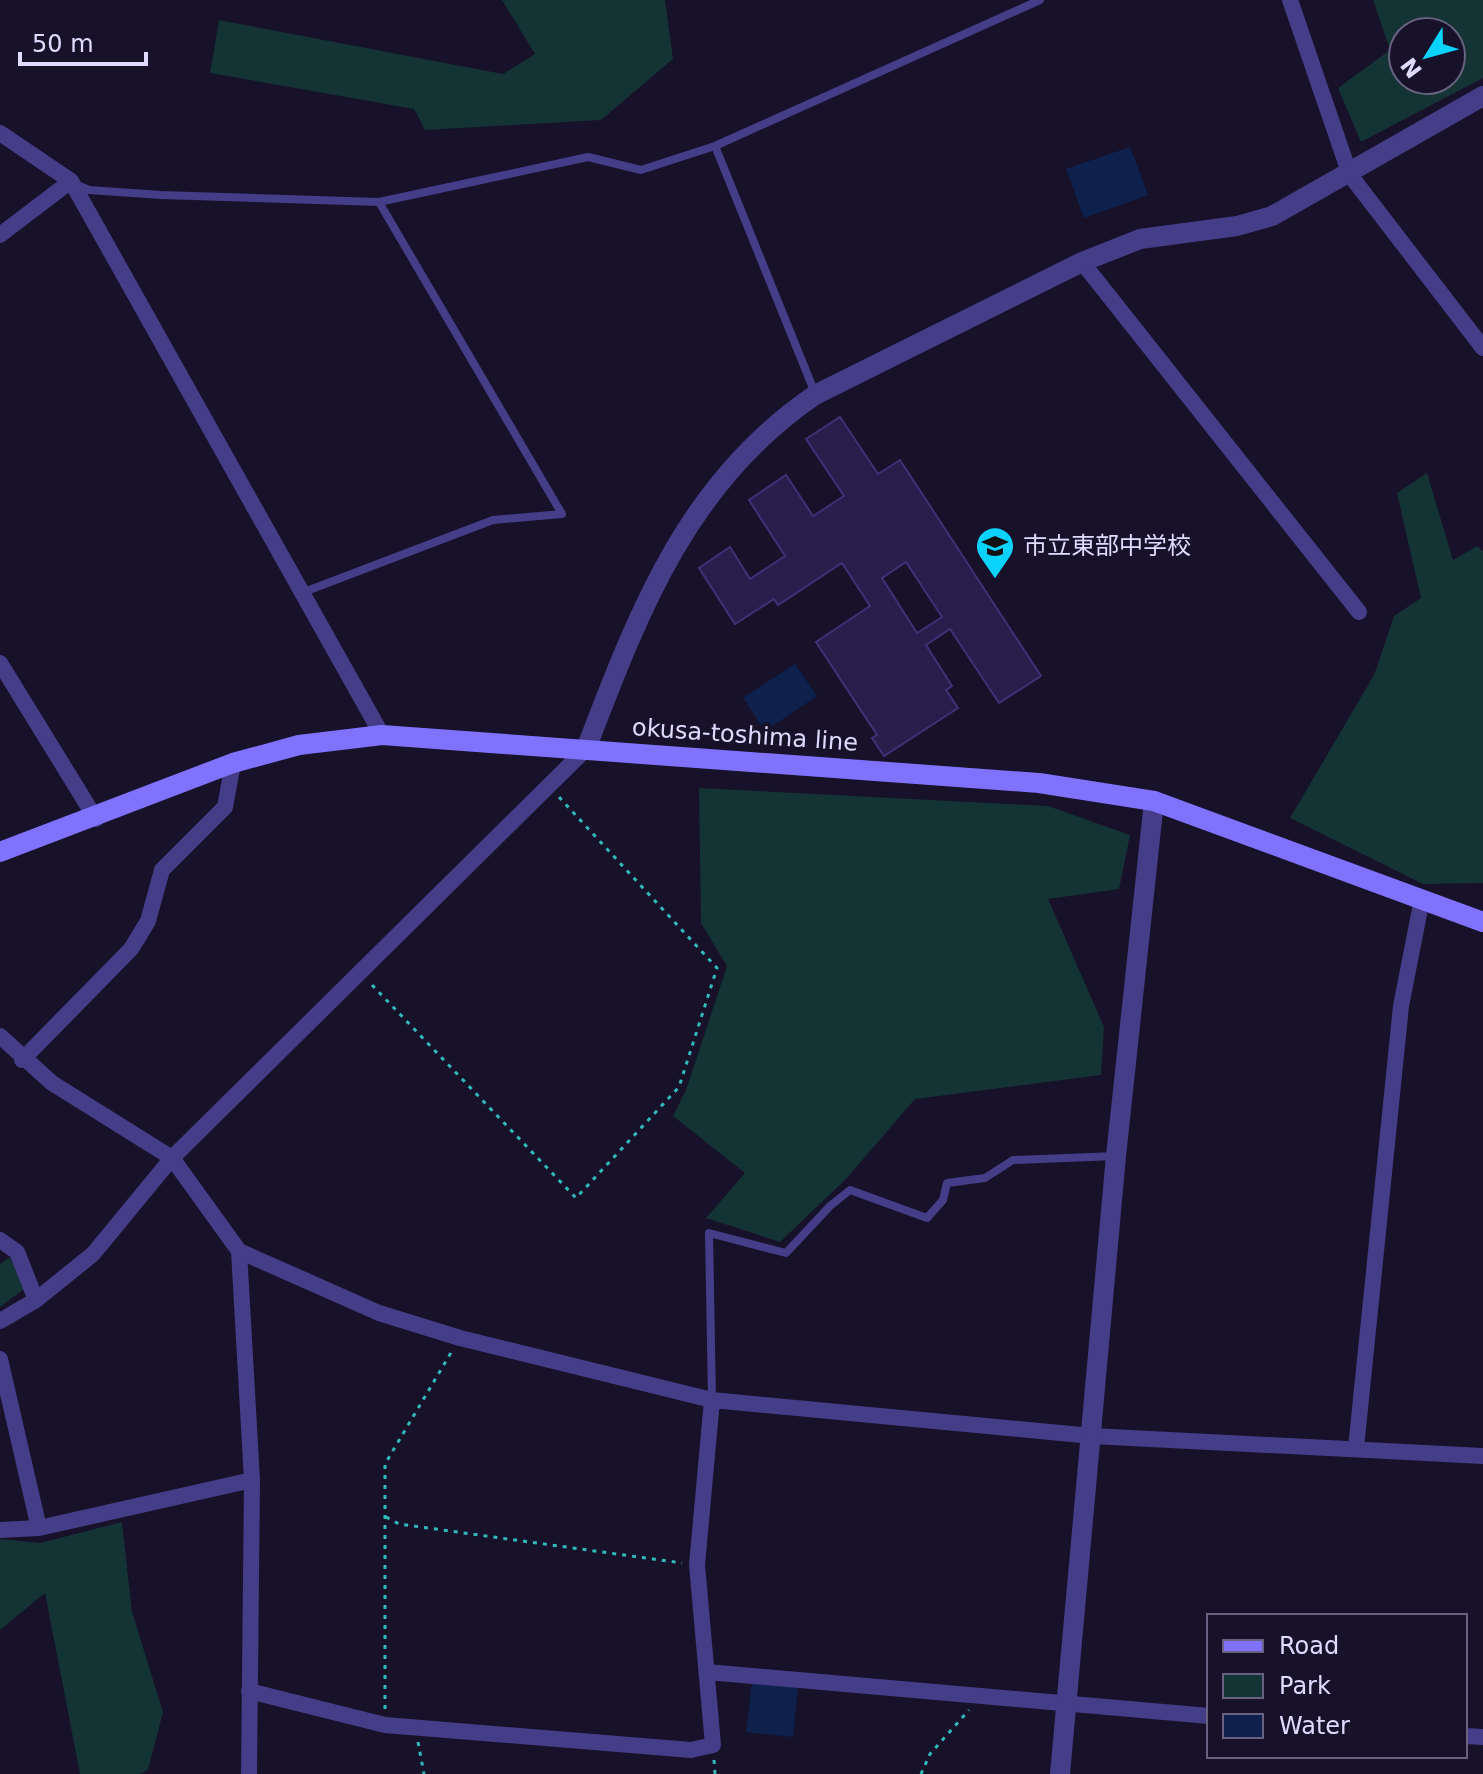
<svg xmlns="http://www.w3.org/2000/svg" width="1483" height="1774" viewBox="0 0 1483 1774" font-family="'DejaVu Sans','Noto Sans JP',sans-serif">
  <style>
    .green { fill: #143334; fill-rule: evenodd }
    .water { fill: #0e214c }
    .building { fill: #291d4b; stroke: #423076; stroke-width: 2; fill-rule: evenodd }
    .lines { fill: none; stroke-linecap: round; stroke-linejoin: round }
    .path { stroke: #32babb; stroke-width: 3; stroke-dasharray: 4 6; stroke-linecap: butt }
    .service { stroke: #453d88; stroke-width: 8 }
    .minor { stroke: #453d88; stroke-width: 16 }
    .tertiary { stroke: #453d88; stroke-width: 20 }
    .secondary { stroke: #7f73fd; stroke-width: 20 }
    .labels { text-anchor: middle; stroke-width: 7; stroke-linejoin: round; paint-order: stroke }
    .poi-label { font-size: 24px; fill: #e1daff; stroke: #17112a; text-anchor: start }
    .street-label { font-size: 24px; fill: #e1daff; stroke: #17112a }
  </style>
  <rect width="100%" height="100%" fill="#17112a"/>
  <path class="green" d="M 502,0 L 665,0 L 673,59 L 601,120 L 425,130 L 414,109 L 210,73 L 219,20 L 503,74 L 535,54 Z
    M 1373,0 L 1483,0 L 1483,78 L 1361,142 L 1338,88 L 1390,50 ZM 1403,32 L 1451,32 L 1451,80 L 1403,80 Z
    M 1427,473 L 1453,560 L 1477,546 L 1483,551 L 1483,883 L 1423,884 L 1290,818 L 1374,675 L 1394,616 L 1421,598 L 1397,493 Z
    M 699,788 L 1048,806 L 1130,835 L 1119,889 L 1048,899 L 1104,1027 L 1101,1075 L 915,1099 L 846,1179 L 780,1242 L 706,1218 L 745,1173 L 673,1116 L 686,1090 L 727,966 L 701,923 Z
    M 10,1257 L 24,1289 L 0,1307 L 0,1264 Z
    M 122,1522 L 132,1612 L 163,1712 L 148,1770 L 140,1774 L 80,1774 L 45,1593 L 0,1630 L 0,1539 L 40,1543 Z"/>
  <path class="water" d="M 1130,147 L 1148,195 L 1084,218 L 1066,169 Z
    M 795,664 L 817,696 L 765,731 L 743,698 Z
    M 752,1682 L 798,1687 L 793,1737 L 746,1732 Z"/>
  <path class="building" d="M 840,417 L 878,474 L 900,460 L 1041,676 L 999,703 L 950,629 L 926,645 L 952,686 L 946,690 L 958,708 L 884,756 L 872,738 L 877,735 L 816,642 L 870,606 L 842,563 L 778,605 L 774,599 L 735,624 L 699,568 L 730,547 L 750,579 L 785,556 L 749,500 L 786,475 L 813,516 L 844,496 L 806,439 ZM 906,562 L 942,617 L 917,633 L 882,578 Z"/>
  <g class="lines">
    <path class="path" d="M 372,985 L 576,1198 L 679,1087 L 717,968 L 558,796
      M 386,1517 L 399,1524 L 682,1563
      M 385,1709 L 385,1464 L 452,1351
      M 418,1742 L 424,1774
      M 714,1760 L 715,1774
      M 921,1774 L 930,1754 L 969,1710"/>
    <path class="service" d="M 715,146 L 815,393
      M 75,184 L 89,190 L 161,195 L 379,202 L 588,157 L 641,170 L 715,146 L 1040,0
      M 304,592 L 493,520 L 562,514 L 379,202
      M 712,1400 L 709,1233 L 786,1253 L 830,1206 L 850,1190 L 927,1218 L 943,1200 L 947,1183 L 985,1178 L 1013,1160 L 1116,1156"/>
    <path class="minor" d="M 1290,0 L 1350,175 L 1483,348
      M 0,133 L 71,181 L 382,735
      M 0,235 L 71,181
      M 1082,262 L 1359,612
      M 0,663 L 96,819
      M 0,1036 L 52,1083 L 172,1158 L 239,1251 L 379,1313 L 460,1338 L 712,1400 L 1092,1436 L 1483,1456
      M 22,1060 L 131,949 L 148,921 L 162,870 L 225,807 L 233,763
      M 0,1240 L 17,1252 L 36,1300
      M 239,1251 L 252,1480 L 249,1774
      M 0,1321 L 36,1300 L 93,1254 L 172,1158 L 586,749
      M 0,1359 L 39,1528
      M 1356,1448 L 1401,1006 L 1422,899
      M 0,1530 L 39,1528 L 252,1480
      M 707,1672 L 1209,1716
      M 249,1691 L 385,1725 L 691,1750 L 713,1745 L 697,1565 L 712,1400
      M 1465,1736 L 1483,1737"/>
    <path class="tertiary" d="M 586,749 C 639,611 687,482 815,395 L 1082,262 L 1140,239 L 1237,226 L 1272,216 L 1483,96
      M 1060,1774 L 1116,1156 L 1154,801"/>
    <path class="secondary" d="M 0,852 L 233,763 L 299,745 L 382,735 L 1039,783 L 1154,801 L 1483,922"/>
  </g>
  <defs>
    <g id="school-pin" transform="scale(2)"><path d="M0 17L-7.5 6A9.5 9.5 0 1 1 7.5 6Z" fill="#09d3fc" stroke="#17112a"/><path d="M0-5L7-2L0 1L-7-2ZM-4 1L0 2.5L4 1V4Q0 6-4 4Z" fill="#111"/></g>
  </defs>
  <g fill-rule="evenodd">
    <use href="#school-pin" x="995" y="546"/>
  </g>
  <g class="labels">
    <g class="poi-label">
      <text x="1023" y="554">市立東部中学校</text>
    </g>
    <g class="street-label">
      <text transform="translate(745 735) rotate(4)" y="8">okusa-toshima line</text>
    </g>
  </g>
  <rect x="1207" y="1614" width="260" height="144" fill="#17112a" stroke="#68617f" stroke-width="2"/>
  <rect x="1223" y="1640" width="40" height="12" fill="#7f73fd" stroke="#68617f" stroke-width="2"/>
  <text x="1279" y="1654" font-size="24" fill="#e1daff">Road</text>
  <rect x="1223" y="1674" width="40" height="24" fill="#143334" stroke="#68617f" stroke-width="2"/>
  <text x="1279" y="1694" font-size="24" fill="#e1daff">Park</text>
  <rect x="1223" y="1714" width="40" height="24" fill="#0e214c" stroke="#68617f" stroke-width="2"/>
  <text x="1279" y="1734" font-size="24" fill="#e1daff">Water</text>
  <g transform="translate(1427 56) rotate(233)"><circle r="38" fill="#17112a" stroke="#68617f" stroke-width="2"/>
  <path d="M0-6L14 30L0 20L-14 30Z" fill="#09d3fc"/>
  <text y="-12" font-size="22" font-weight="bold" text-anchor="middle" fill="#e1daff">N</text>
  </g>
  <path d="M20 52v12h126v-12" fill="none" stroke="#e1daff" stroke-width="4"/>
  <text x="32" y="52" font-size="24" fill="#e1daff" stroke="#17112a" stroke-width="6" paint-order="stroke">50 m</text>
</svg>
